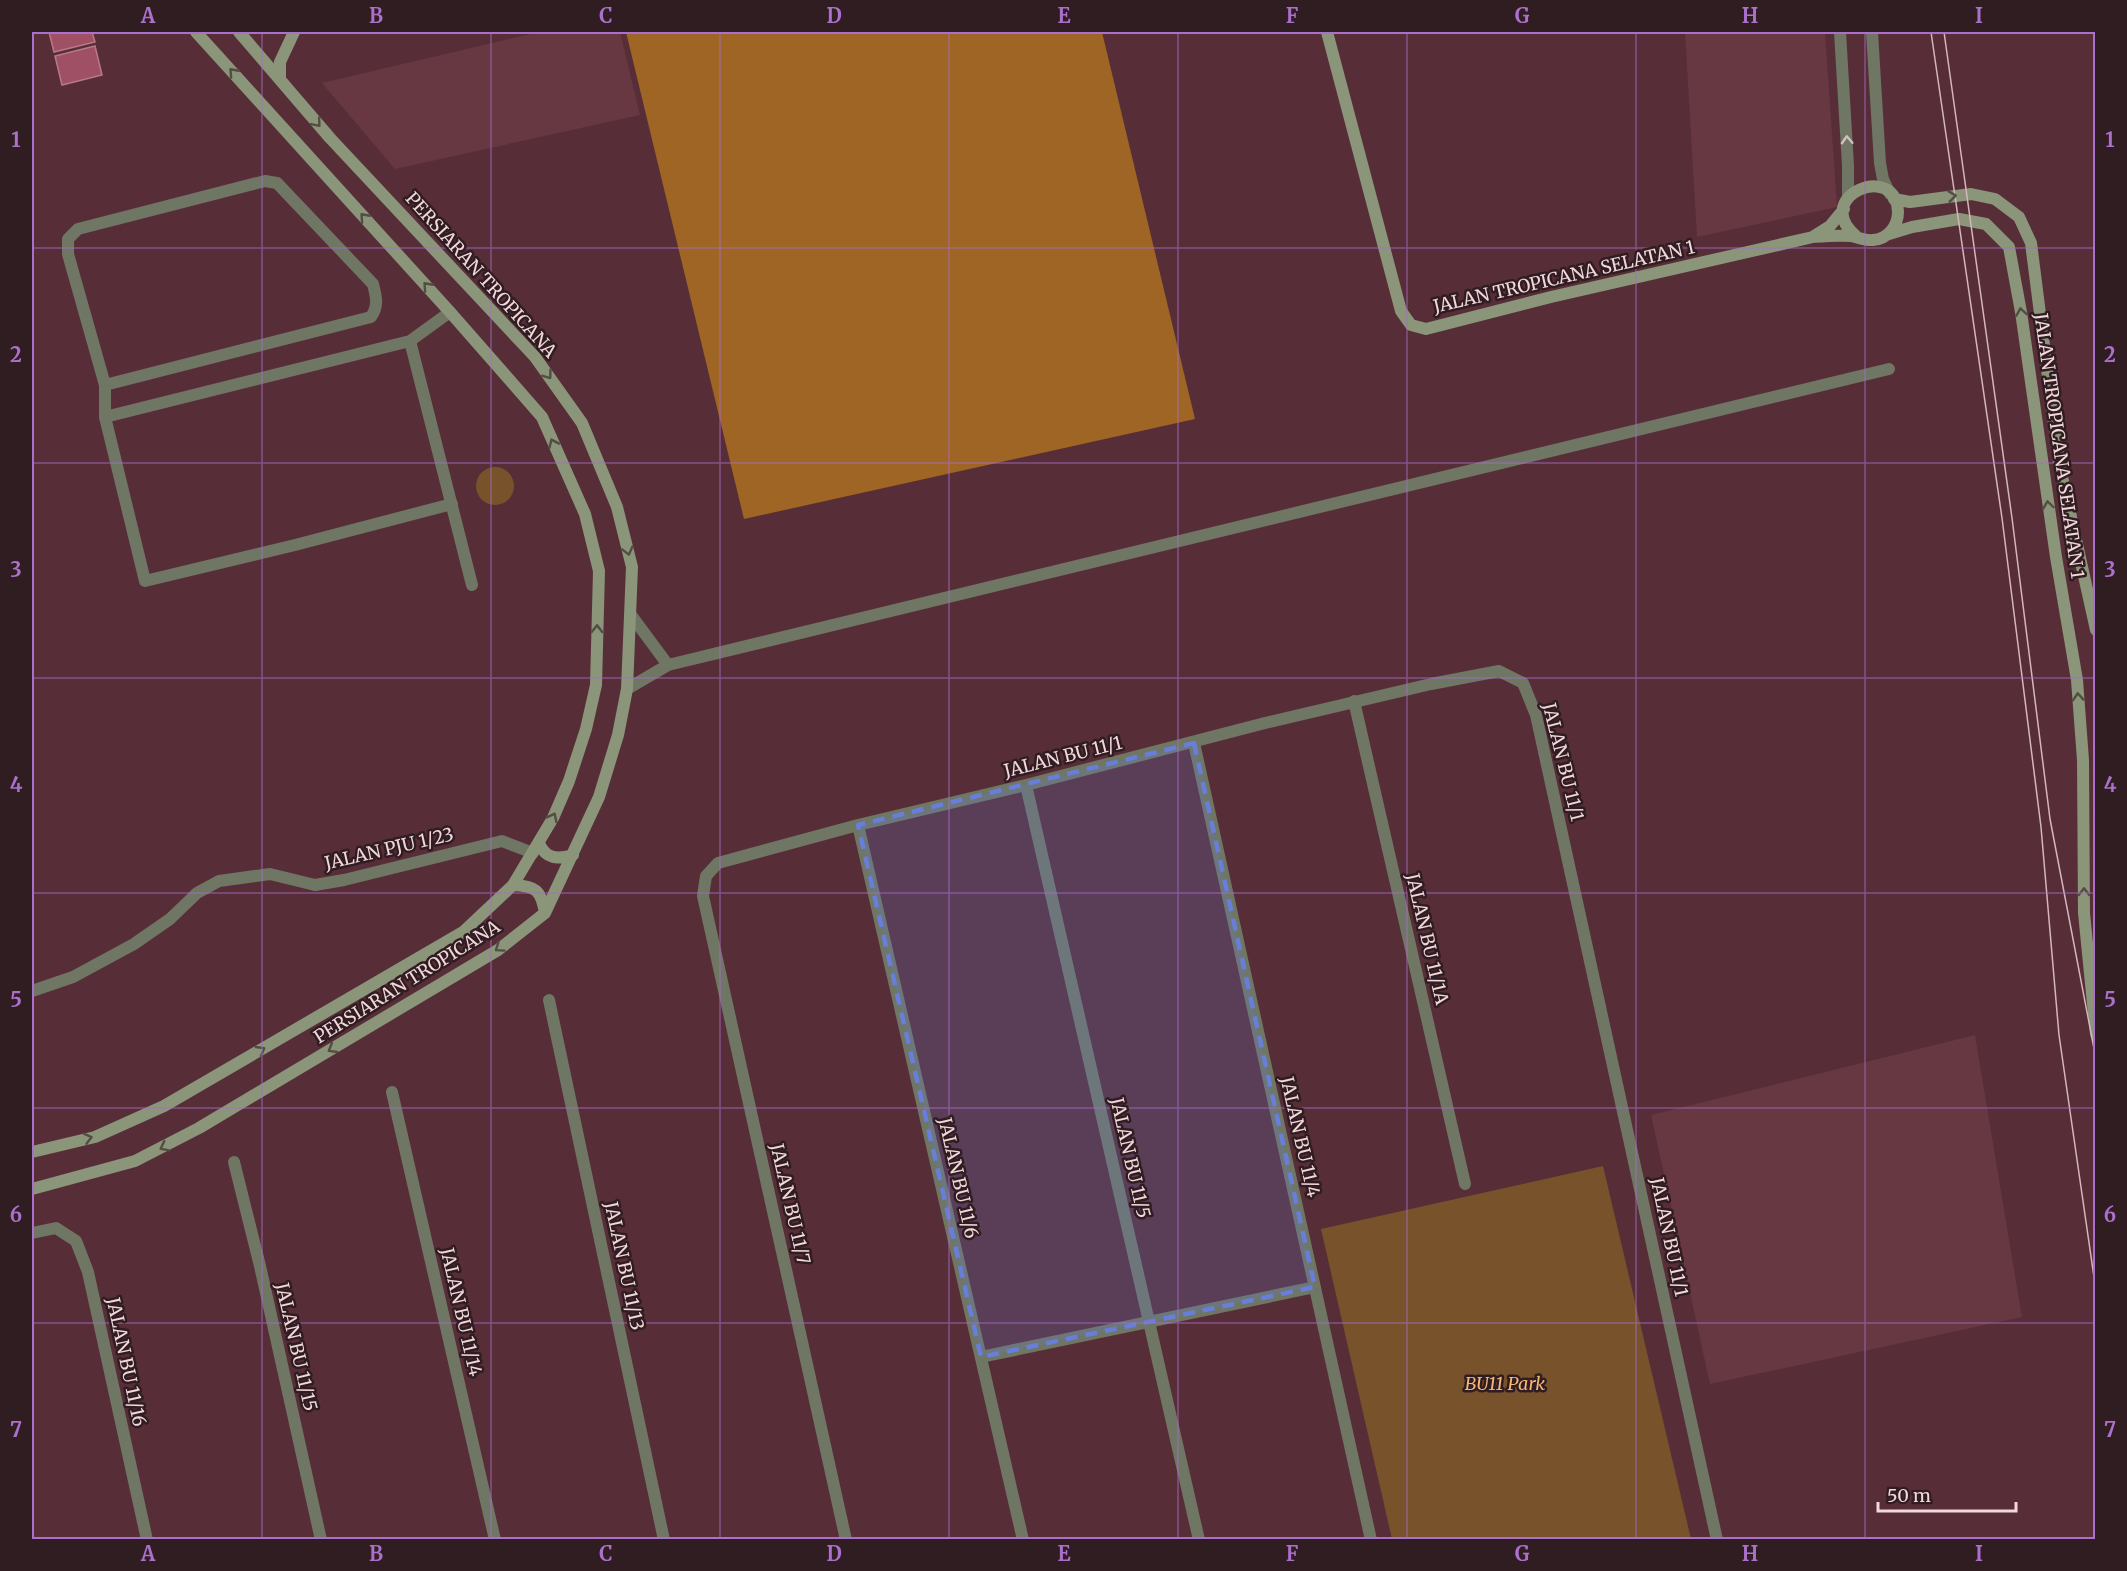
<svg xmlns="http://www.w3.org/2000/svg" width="2127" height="1571" viewBox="0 0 2127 1571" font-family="Merriweather,serif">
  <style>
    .built { fill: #673742 }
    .green { fill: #77522b }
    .forest { fill: #9e6525 }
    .water { fill: #9f5064; stroke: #b87888; stroke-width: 1.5 }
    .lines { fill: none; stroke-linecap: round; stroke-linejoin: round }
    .street { stroke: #6f7664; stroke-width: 12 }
    .secondary { stroke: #8a9579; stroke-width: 12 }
    .tram { stroke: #d4b6bc; stroke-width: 1.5 }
    .oneway { stroke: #544d44 }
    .oneway2 { stroke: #d1bfbe }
    .marked { fill: #687ed9; fill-opacity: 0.2; stroke: #687ed9; stroke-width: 4.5; stroke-dasharray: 12 8; stroke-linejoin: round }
    .grid { fill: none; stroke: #ab70cb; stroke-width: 1.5; stroke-opacity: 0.55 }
    .labels { text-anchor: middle; stroke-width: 5; stroke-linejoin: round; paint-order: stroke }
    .street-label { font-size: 18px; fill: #f2d7dc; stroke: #301d21 }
    .park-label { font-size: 18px; font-style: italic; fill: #f6b676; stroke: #301d21 }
    .neatline { fill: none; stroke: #ab70cb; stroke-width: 2 }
    .grid-label { font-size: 20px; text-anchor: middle; font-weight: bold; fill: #ab70cb }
  </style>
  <rect width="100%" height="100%" fill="#572e38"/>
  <path class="built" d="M 539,32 L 620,32 L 640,115 L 395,169 L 322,83 Z
    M 1685,32 L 1825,32 L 1837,207 L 1697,237 Z
    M 1975,1035 L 2022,1317 L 1710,1384 L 1651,1115 Z"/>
  <path class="green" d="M476 486a19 19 0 1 1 38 0a19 19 0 1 1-38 0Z
    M 1603,1166 L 1691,1539 L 1392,1539 L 1321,1229 Z"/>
  <path class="forest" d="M 626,32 L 1102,32 L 1195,419 L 744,519 Z"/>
  <path class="water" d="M 49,32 L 92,32 L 95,42 L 54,52 Z
    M 95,46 L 102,75 L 62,85 L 55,56 Z"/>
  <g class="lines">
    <path class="street" d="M 1840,32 L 1848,166 L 1848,198
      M 1872,32 L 1880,163 L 1883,179 L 1890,194
      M 410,341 L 472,585
      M 105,385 L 371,317 C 379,305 376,297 373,284 L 277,183 L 265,181 L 78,229 L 68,239 L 68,254 L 105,385 L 105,417 L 145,581 L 295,545 L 452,504
      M 105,417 L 410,341 L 450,312
      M 668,665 L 1889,369
      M 627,689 L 668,665 L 631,615
      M 1354,701 L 1465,1184
      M 1194,743 L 1371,1540
      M 1026,785 L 1199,1540
      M 858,825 L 1023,1540
      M 32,991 L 73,977 L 134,944 L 170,919 L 197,893 L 219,881 L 270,874 L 315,885 L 344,880 L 502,841 L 533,853
      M 549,1000 L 664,1540
      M 392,1092 L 495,1540
      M 234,1162 L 260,1266 L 321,1540
      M 32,1233 L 56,1228 L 76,1241 L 88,1272 L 147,1540
      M 981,1357 L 1315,1287
      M 846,1540 L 703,896 L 706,876 L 718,863 L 858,825 L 1026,785 L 1265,723 L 1431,684 L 1499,671 L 1523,683 L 1536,715 L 1717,1540"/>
    <path class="secondary" d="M 1327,32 L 1401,311 L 1411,325 L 1426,329 L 1551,297 L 1813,237 C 1826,236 1838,235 1851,236 C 1858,237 1865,241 1873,240 C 1888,239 1898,226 1898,212 C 1896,160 1810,197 1856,236
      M 280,78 L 280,62 L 294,32
      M 1894,199 L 1910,202 L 1971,194 L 1995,199 L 2019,217 L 2031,243 L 2059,463 L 2096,630
      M 1889,234 L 1912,227 L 1959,219 L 1986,224 L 2009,247 L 2021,312 L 2056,557 L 2077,680 L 2083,760 L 2084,913 L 2096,1034
      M 1814,236 L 1830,226 L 1844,209
      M 539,843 C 546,860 558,859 573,855
      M 513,885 C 536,886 541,890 545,913
      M 32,1152 L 95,1137 L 164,1106 L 463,932 L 513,885 L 553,818 L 569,781 L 586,729 L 596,685 L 599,571 L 585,514 L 542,417 L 450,312 L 196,32
      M 32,1189 L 135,1161 L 199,1128 L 498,950 L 545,913 L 599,797 L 618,735 L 627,689 L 632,567 L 617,507 L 582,423 L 535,357 L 330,138 L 239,32"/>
    <path class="tram" d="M 1931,32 L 2002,518 L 2041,827 L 2059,1035 L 2096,1291
      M 1944,32 L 2012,518 L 2050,819 L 2096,1059"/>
  </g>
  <defs><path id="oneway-chevron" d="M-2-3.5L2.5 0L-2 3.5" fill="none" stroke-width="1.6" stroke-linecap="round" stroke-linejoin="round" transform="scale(1.5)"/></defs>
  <g class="oneway">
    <use href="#oneway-chevron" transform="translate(233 72) rotate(-132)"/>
    <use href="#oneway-chevron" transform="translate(317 123) rotate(50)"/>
    <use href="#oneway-chevron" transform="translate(1952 196) rotate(-7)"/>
    <use href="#oneway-chevron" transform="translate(364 217) rotate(-132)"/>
    <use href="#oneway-chevron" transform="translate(427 286) rotate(-132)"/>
    <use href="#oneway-chevron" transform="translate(2021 312) rotate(-99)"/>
    <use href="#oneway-chevron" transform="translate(548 375) rotate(54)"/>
    <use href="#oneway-chevron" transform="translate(553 443) rotate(-114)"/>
    <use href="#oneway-chevron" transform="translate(2048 505) rotate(-98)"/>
    <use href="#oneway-chevron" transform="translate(628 551) rotate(76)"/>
    <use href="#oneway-chevron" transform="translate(597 629) rotate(-89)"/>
    <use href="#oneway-chevron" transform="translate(2078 697) rotate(-94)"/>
    <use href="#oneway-chevron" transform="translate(553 817) rotate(-64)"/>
    <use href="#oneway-chevron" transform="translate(2084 892) rotate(-90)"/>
    <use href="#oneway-chevron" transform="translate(499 948) rotate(145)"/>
    <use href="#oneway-chevron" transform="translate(332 1049) rotate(149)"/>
    <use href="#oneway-chevron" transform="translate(261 1050) rotate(-30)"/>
    <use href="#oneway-chevron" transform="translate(88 1138) rotate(-15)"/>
    <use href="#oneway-chevron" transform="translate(164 1147) rotate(153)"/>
  </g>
  <use class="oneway2" href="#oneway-chevron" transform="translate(1847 140) rotate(-93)"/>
  <path class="marked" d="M 1194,743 L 1315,1287 L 981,1357 L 858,825 Z"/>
  <path class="grid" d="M 262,32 L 262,1540M 491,32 L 491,1540M 720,32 L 720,1540M 949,32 L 949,1540M 1178,32 L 1178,1540M 1407,32 L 1407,1540M 1636,32 L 1636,1540M 1865,32 L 1865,1540M 32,248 L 2096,248M 32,463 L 2096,463M 32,678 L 2096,678M 32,893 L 2096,893M 32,1108 L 2096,1108M 32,1323 L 2096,1323"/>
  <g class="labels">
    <g class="street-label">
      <text transform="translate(481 275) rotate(48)" y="6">PERSIARAN TROPICANA</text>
      <text transform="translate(1564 277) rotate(-13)" y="6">JALAN TROPICANA SELATAN 1</text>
      <text transform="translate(2059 446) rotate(82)" y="6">JALAN TROPICANA SELATAN 1</text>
      <text transform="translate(1063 757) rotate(-14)" y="6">JALAN BU 11/1</text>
      <text transform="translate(1563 762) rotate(76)" y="6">JALAN BU 11/1</text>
      <text transform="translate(389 849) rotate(-13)" y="6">JALAN PJU 1/23</text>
      <text transform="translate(1427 939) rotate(77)" y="6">JALAN BU 11/1A</text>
      <text transform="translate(407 982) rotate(-32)" y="6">PERSIARAN TROPICANA</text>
      <text transform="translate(1300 1137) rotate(77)" y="6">JALAN BU 11/4</text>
      <text transform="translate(1130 1158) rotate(77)" y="6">JALAN BU 11/5</text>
      <text transform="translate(958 1178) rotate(77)" y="6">JALAN BU 11/6</text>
      <text transform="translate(790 1204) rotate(77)" y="6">JALAN BU 11/7</text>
      <text transform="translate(1669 1237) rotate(78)" y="6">JALAN BU 11/1</text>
      <text transform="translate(624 1266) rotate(78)" y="6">JALAN BU 11/13</text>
      <text transform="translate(461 1312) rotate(77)" y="6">JALAN BU 11/14</text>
      <text transform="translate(296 1347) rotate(77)" y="6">JALAN BU 11/15</text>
      <text transform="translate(126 1362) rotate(78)" y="6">JALAN BU 11/16</text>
    </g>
    <g class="park-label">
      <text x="1505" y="1390">BU11 Park</text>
    </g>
  </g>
  <rect width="2127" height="1571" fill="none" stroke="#301d21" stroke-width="66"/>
  <path d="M1878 1502v9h138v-9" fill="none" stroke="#f2d7dc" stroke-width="3"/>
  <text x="1887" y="1502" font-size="18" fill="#f2d7dc" stroke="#301d21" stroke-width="4.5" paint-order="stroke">50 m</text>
  <rect x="33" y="33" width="2061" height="1505" class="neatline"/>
  <g class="grid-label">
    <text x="148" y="23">A</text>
    <text x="376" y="23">B</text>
    <text x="606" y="23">C</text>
    <text x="834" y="23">D</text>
    <text x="1064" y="23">E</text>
    <text x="1292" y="23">F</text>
    <text x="1522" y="23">G</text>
    <text x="1750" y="23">H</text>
    <text x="1979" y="23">I</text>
    <text x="16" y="147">1</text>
    <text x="2110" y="147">1</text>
    <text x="16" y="362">2</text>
    <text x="2110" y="362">2</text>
    <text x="16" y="577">3</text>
    <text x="2110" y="577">3</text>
    <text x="16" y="792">4</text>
    <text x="2110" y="792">4</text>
    <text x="16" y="1007">5</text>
    <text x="2110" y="1007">5</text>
    <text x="16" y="1222">6</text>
    <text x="2110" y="1222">6</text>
    <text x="16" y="1437">7</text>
    <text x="2110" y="1437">7</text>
    <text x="148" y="1561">A</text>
    <text x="376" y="1561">B</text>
    <text x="606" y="1561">C</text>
    <text x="834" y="1561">D</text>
    <text x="1064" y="1561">E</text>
    <text x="1292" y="1561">F</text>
    <text x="1522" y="1561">G</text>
    <text x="1750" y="1561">H</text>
    <text x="1979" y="1561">I</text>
  </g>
</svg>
